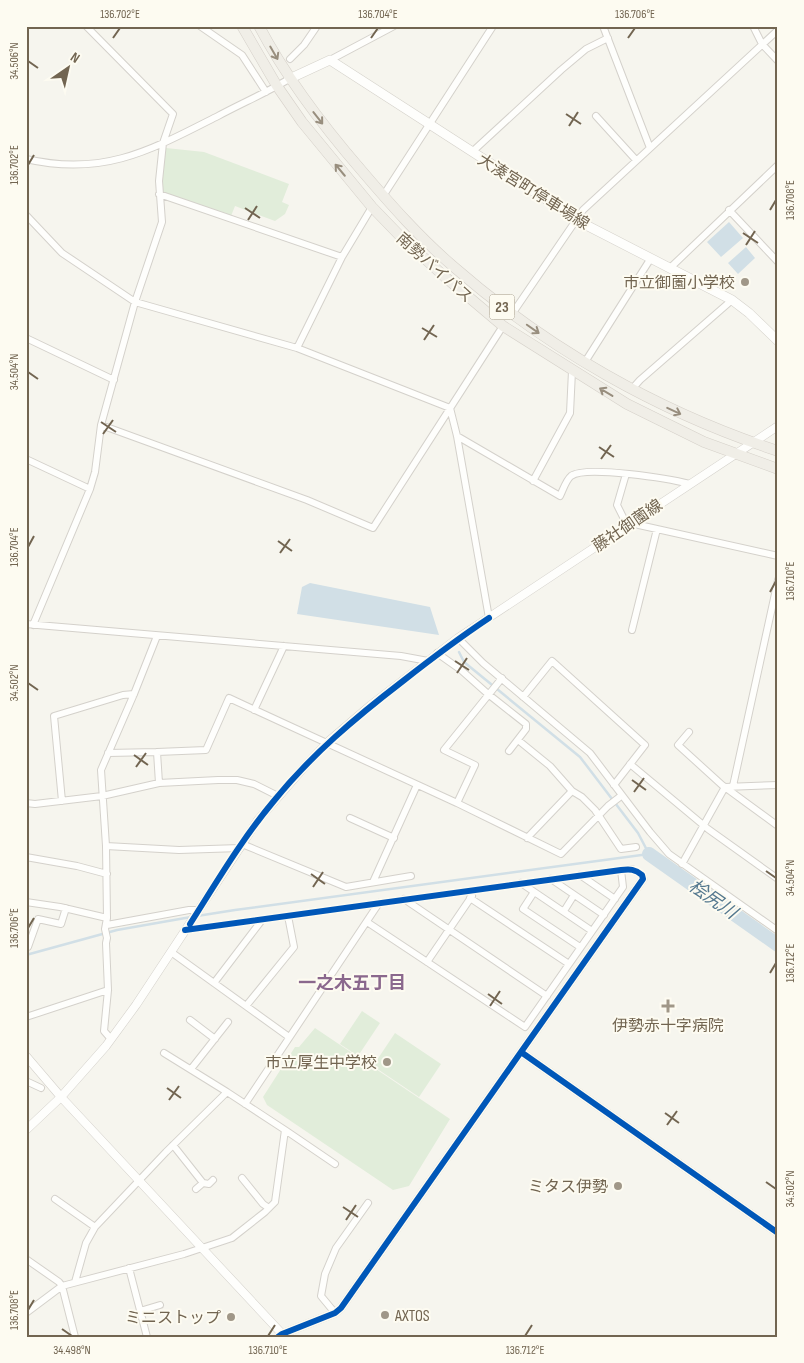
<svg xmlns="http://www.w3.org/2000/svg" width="804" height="1363" viewBox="0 0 804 1363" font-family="'Sofia Sans Condensed','Noto Sans JP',sans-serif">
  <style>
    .green { fill: #e1edda }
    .water { fill: #d1dfe6 }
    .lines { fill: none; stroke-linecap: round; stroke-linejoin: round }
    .stream { stroke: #d1dfe6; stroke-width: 2.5 }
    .river { stroke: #d1dfe6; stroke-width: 14 }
    .minor-casing { stroke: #d4d1cb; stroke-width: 8 }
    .tertiary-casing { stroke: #d4d1cb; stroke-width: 9 }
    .secondary-casing { stroke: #d5d2cb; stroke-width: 10 }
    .trunk-casing { stroke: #d5d0c9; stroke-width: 11 }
    .minor { stroke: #fefefc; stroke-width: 6 }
    .tertiary { stroke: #fefefc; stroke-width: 8 }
    .secondary { stroke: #fefefc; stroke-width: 9 }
    .trunk { stroke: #f0eee7; stroke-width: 10 }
    .cycleway-casing { stroke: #fdfbf1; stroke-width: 9 }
    .cycleway { stroke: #0057b8; stroke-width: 6 }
    .oneway { stroke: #988e7e }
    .ticks { fill: none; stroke: #726551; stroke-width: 2 }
    .poi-dot { fill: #a09788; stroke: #fdfbf1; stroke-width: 2 }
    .labels { text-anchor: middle; stroke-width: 4; stroke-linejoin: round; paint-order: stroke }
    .shield { fill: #fdfbf1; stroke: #9c9281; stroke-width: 1 }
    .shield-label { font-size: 15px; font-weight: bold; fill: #726551 }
    .street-label { font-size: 16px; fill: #726551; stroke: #fdfbf1 }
    .poi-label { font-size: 16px; fill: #726551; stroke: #fdfbf1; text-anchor: end }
    .water-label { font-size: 18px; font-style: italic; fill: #54788f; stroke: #fdfbf1 }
    .neighbourhood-label { font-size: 18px; font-weight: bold; fill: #8a688d; stroke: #fdfbf1 }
    .neatline { fill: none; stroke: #726551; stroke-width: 2 }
    .ticks-label { font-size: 12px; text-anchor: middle; fill: #726551 }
  </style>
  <rect width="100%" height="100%" fill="#f6f5ee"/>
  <path class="green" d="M 166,148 L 204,152 L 289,184 L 282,202 L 289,205 L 285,214 L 275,221 L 235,206 L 231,216 L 164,194 L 161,189 Z
    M 362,1011 L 380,1023 L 358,1056 L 340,1044 Z
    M 315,1028 L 450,1119 L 409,1186 L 393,1190 L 267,1105 L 263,1097 L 295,1047 L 299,1047 Z
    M 395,1033 L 441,1064 L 419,1097 L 373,1066 Z"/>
  <path class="water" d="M 729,222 L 743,238 L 721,257 L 707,242 Z
    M 746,247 L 755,258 L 738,274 L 728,263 Z
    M 310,583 L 430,607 L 439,635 L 297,614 L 302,587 Z"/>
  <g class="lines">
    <path class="stream" d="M 197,916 L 235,910 L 649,854 L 638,833 L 580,757 L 464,662 L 459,652
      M 26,955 L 117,930 L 191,917"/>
    <path class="river" d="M 649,854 L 778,945"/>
    <g class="minor-casing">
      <path id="minor" d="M 200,26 L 242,55 L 266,92
        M 603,26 L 650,148
        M 753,26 L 762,44 L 778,61
        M 290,59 L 304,45 L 317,26
        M 330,60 L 394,26
        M 596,116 L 636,160
        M 472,152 L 561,70 L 586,49 L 608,38
        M 26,159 C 104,177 151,150 218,116 C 242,103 266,93 289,79
        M 159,194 L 342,257
        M 383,196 L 493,26
        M 729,210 L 778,262
        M 26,215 L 62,253 L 135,302 L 297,348 L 450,408
        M 670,268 L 778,165
        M 512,314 L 583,210 L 778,30
        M 26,338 L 114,380
        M 297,348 L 342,257 L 372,207
        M 585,362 L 651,258
        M 632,389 L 640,380 L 732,300
        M 450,408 L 457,436 L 489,618
        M 101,425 L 307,500 L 373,528 L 503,326
        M 457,436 L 560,496 C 563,490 566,480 571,476 C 586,465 671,479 690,484
        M 26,459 L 90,489
        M 626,474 L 617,505 L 627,525
        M 533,481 L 570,413 L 572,371
        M 630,523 L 778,556
        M 26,624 L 401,656 L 428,661
        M 33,625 L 90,489 L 95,472 L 101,425 L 135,302 L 162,222 L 159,181 L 163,143 L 173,114 L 86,26
        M 632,630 L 657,529
        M 458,638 L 483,663 L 590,753 L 650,832 L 669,854 L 778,931
        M 437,653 L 461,670 L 488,694 L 526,724 L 526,729 L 509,751
        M 523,697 L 552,661 L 645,745 L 614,785
        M 254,710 L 284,646
        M 689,732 L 678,745 L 722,785 L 778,826
        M 518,740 L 550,766 L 572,791 L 582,797 L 595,810 L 621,849 L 636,847
        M 108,753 L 157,752
        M 630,764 L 708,829 L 778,879
        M 159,783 L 157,752 L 206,750 L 229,698 L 457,803 L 561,854 L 608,806 L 621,796
        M 733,786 L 778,580
        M 62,801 L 54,716 L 123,695 L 134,694
        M 26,803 L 35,804 L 102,796 L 159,783 L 218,780 L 237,780 L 254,784 L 278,796
        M 457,803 L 475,765 L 444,750 L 502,678
        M 350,818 L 394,838
        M 527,838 L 572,791
        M 242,844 L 346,887 L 411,876
        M 106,846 L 179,850 L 240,848
        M 26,857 L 77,866 L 107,874
        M 682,864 L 725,787 L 778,785
        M 580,875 L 615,899
        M 551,879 L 604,915
        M 373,882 L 417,785
        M 521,883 L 592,931
        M 534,892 L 523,909 L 580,947
        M 470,898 L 569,964
        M 404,899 L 547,996
        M 26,902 L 60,907 L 107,918
        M 564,911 L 574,895
        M 367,922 L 525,1027 L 623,887 L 621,870
        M 107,925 L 189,910 L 199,910
        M 185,930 L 621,870 L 632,869 L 642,875 L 643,879
        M 28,947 L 38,919 L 61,924 L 66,908
        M 171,952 L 289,1037
        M 427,962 L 472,896
        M 214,983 L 262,920
        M 246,1006 L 294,947 L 288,916
        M 26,1017 L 108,990
        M 190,1020 L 215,1039
        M 111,1039 L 104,1031 L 108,990 L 106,943 L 107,938 L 105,929 L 107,918 L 106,846 L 101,770 L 134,694 L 157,636
        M 164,1053 L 227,1092
        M 191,1069 L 228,1022
        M 26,1081 L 41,1088
        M 245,1104 L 379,903
        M 285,1130 L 335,1164
        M 173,1145 L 203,1183 L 196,1189
        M 242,1178 L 263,1204 L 269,1208
        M 203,1183 L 209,1184 L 213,1180
        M 55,1199 L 95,1227
        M 26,1259 L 59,1282 L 62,1286 L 75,1337
        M 129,1268 L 147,1337
        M 140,1311 L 160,1305
        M 26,1313 L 62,1286 L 184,1254 L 232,1238 L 265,1212 L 275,1202 L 285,1130 L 227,1092 L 166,1152 L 95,1227 L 86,1243 L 75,1282
        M 335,1313 L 321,1296 L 325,1274 L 336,1248 L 368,1203"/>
    </g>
    <g class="tertiary-casing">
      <path id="tertiary" d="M 521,1052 L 643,879
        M 26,1056 L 61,1097 L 285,1337
        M 26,1130 L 61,1097 L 106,1046 L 136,1005 L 258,820 L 305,766 L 329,741 L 371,705 L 458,638 L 778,426
        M 278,1337 L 282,1334 L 335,1313 L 341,1308 L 521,1052 L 778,1233"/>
    </g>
    <g class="secondary-casing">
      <path id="secondary" d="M 289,79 L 330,60 L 586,225 L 732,300 L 749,313 L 778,341"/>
    </g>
    <g class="trunk-casing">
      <path id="trunk" d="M 242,26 L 277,86 L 302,122 L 372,207 L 401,237 L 445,277 L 503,326 L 627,404 L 704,442 L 778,469
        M 259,26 C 287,79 323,126 362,171 C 391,205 420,238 454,267 C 548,349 659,412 778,451"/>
    </g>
    <use href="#minor" class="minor"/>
    <use href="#tertiary" class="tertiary"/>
    <use href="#secondary" class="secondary"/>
    <use href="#trunk" class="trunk"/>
    <g class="cycleway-casing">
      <path id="cycleway" d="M 190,924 C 216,883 242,839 273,802 C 311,755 356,717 403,681 C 431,659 459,638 489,618
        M 185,930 L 621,870 C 630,869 635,869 642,875 L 643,879 L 521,1052
        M 278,1337 L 282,1334 L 335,1313 L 341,1308 L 521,1052 L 778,1233"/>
    </g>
    <use href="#cycleway" class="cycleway"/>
  </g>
  <defs><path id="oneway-shaft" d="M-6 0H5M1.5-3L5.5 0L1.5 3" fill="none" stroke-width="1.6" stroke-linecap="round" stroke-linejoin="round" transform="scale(1.25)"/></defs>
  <g class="oneway">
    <use href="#oneway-shaft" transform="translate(274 53) rotate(60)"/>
    <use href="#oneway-shaft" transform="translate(318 118) rotate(52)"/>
    <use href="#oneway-shaft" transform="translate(340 170) rotate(-130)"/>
    <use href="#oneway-shaft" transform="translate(533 329) rotate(35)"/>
    <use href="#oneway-shaft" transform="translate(606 392) rotate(-149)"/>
    <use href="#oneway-shaft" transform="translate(674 411) rotate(25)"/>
  </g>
  <path class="ticks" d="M 113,38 L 120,28M 371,38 L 378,28M 628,38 L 635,28M 28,61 L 38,68M 566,114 L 581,124M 569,126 L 578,112M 28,165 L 34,155M 245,208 L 260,218M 770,210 L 776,200M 248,220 L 257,206M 743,233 L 758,243M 746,245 L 755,231M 422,328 L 437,337M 424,340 L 434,325M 28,372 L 38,379M 101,422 L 116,432M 103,434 L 113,420M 599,447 L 614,457M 601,459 L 611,445M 278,541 L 292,551M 28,547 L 34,536M 280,553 L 290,539M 770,592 L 776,581M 455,661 L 469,670M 457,673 L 467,658M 28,683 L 38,690M 134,755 L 148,765M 136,767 L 146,753M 632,780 L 646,790M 634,792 L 644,778M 766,871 L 776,878M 311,874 L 325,884M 313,887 L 323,872M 28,928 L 34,918M 770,973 L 776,963M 488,994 L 502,1004M 490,1006 L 500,991M 167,1088 L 181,1098M 169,1100 L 179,1086M 665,1113 L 679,1123M 667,1125 L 677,1111M 766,1182 L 776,1189M 343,1207 L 358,1217M 346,1220 L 356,1205M 28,1310 L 34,1300M 62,1329 L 72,1336M 268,1336 L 275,1325M 525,1336 L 532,1325"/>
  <g class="poi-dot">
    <circle cx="745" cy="282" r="5"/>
    <path d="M665.5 998.5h5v5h5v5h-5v5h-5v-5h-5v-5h5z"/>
    <circle cx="387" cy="1062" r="5"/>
    <circle cx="618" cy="1186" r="5"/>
    <circle cx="385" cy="1315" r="5"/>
    <circle cx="231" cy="1317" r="5"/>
  </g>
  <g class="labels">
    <rect class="shield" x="489.5" y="294.5" width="25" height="25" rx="4"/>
    <g class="shield-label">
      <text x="502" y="312">23</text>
    </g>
    <g class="street-label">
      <text transform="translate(534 191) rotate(32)" y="6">大湊宮町停車場線</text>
      <text transform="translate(435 267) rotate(42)" y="6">南勢バイパス</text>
      <text transform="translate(627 525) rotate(-34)" y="6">藤社御薗線</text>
    </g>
    <g class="poi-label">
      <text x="735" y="288">市立御薗小学校</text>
      <text x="668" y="1031" text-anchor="middle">伊勢赤十字病院</text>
      <text x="377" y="1068">市立厚生中学校</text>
      <text x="608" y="1192">ミタス伊勢</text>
      <text x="395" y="1321" text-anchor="start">AXTOS</text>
      <text x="221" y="1323">ミニストップ</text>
    </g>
    <g class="water-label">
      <text transform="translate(713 899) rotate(35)" y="6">桧尻川</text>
    </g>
    <g class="neighbourhood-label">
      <text x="352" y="989">一之木五丁目</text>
    </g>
  </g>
  <rect width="804" height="1363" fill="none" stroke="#fdfbf1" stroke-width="55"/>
  <g transform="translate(68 68) rotate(34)" stroke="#fdfbf1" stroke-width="4" paint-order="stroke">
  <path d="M0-4L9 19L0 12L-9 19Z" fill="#726551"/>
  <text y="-8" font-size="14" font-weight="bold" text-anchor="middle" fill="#726551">N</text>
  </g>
  <rect x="28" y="28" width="748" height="1308" class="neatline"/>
  <g class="ticks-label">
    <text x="120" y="18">136.702°E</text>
    <text x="378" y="18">136.704°E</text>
    <text x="635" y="18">136.706°E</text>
    <text transform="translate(14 61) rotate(-90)" y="4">34.506°N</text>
    <text transform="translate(14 165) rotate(-90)" y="4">136.702°E</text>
    <text transform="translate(790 200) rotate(-90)" y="4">136.708°E</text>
    <text transform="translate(14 372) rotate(-90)" y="4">34.504°N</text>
    <text transform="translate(14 547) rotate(-90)" y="4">136.704°E</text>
    <text transform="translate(790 581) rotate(-90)" y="4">136.710°E</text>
    <text transform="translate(14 683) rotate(-90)" y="4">34.502°N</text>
    <text transform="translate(790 878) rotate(-90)" y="4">34.504°N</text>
    <text transform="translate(14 928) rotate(-90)" y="4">136.706°E</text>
    <text transform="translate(790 963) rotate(-90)" y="4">136.712°E</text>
    <text transform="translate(790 1189) rotate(-90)" y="4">34.502°N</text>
    <text transform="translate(14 1310) rotate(-90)" y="4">136.708°E</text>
    <text x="72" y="1354">34.498°N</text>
    <text x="268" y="1354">136.710°E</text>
    <text x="525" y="1354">136.712°E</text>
  </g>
</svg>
